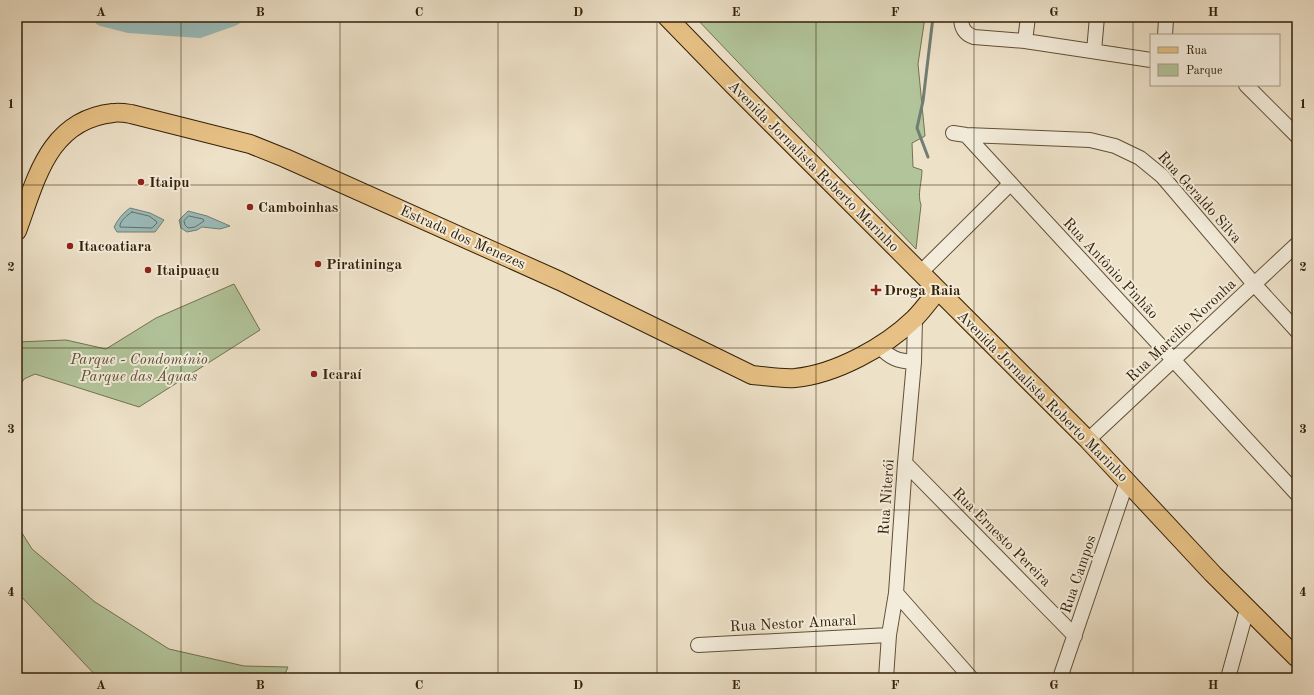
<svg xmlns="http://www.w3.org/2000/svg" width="1314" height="695" viewBox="0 0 1314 695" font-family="'Old Standard TT',serif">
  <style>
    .green { fill: #b2c49a; stroke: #737250 }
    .water { fill: #9abcbc; stroke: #717e74 }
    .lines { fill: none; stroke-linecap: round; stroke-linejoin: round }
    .shore { stroke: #676e62; stroke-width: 1 }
    .stream { stroke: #717e74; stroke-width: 3 }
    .river { stroke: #9abcbc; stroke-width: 18 }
    .minor-casing { stroke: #625037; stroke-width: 16 }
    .major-casing { stroke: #342007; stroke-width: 20 }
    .minor { stroke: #f3ecdb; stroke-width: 14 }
    .major { stroke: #e6c084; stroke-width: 18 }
    .grid { fill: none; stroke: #342007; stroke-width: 1; stroke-opacity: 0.55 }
    .poi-dot { fill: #8f2418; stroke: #f3ecdb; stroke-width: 1.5 }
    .labels { text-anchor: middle; stroke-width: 4; stroke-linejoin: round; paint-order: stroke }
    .street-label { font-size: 15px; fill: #342007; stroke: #f3ecdb }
    .poi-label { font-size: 15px; font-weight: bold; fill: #342007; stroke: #f3ecdb; text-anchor: start }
    .park-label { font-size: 15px; font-style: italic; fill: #5a5133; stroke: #f3ecdb }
    .neatline { fill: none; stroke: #342007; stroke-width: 1.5 }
    .grid-label { font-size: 13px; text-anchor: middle; font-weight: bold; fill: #342007 }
  </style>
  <rect width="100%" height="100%" fill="#ede1c8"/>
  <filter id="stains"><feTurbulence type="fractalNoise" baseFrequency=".005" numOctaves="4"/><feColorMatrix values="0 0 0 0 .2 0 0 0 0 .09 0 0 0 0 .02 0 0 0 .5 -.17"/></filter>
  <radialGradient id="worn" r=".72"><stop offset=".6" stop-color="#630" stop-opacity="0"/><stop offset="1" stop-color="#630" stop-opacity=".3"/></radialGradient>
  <path class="green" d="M 695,17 L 925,17 L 918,64 L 925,136 L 912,143 L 913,167 L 922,170 C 922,182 917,194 921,205 L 916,249 Z
    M 234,284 L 260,330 L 139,407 L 35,374 L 24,379 L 17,390 L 17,342 L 66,340 L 106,349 L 156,318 Z
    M 17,525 L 32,549 L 95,602 L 169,649 L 244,666 L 288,667 L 283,678 L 98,678 L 17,592 Z"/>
  <path class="water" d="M 130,208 L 150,213 L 164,220 L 155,232 L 117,232 L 114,227 C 118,219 123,213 130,208 Z
    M 188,211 L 207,216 L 230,226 L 220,229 L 202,227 L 197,230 L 187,232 L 181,228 L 179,220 Z"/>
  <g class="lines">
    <path class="shore" d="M 132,212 L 149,216 L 156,221 L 157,223 L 152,228 L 120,227 C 119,222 127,215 132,212 Z
      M 189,216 L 203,219 L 204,221 L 195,227 L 188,228 L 185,225 L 184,221 Z"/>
    <path class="stream" d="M 928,157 L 917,128 L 923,101 L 933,17"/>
    <path class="river" d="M 102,17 L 129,24 L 199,29 L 233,17"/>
    <g class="minor-casing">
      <path id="minor" d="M 961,17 C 961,27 964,34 974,37 L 1025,41 L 1151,60
        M 1165,35 L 1166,20
        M 1025,41 L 1028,17
        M 1094,51 L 1097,17
        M 1246,85 L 1297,136
        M 953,133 L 966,135 L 1090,140 L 1115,146 L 1140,158 L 1162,176 L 1254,284 L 1297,331
        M 966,135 L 1297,494
        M 920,273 L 1010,184
        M 879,346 C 890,358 897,361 914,362
        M 1088,440 L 1297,244
        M 905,463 L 1075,636
        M 896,593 L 971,678
        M 698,645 L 889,635
        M 886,678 L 889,635 L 896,593 L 905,463 L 914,362 L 915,318
        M 1060,678 L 1127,481
        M 1228,678 L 1247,609"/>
    </g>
    <g class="major-casing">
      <path id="major" d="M 667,17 L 734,86 L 1088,440 L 1213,574 L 1297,658
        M 17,231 C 36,180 48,120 113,113 C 118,112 125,113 131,114 L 250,144 L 285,158 L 560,281 L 752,375 C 766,376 780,379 795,378 C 836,374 885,347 914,319 C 923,310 930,300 938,290"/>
    </g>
    <use href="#minor" class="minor"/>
    <use href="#major" class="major"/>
  </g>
  <path class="grid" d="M 181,17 L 181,678M 340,17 L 340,678M 498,17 L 498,678M 657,17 L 657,678M 816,17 L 816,678M 974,17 L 974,678M 1133,17 L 1133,678M 17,185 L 1297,185M 17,348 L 1297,348M 17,510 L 1297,510"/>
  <g class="poi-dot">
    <circle cx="141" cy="182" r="4"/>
    <circle cx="250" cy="207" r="4"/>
    <circle cx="70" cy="246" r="4"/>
    <circle cx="318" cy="264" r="4"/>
    <circle cx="148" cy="270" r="4"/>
    <path d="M874 284h4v4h4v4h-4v4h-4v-4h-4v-4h4z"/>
    <circle cx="314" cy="374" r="4"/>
  </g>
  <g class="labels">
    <g class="street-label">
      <text transform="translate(814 166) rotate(45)" y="5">Avenida Jornalista Roberto Marinho</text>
      <text transform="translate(1200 197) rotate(48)" y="5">Rua Geraldo Silva</text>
      <text transform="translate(463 237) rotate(24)" y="5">Estrada dos Menezes</text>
      <text transform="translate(1111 268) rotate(47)" y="5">Rua Antônio Pinhão</text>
      <text transform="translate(1181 330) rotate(-43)" y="5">Rua Marcilio Noronha</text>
      <text transform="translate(1043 396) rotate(45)" y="5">Avenida Jornalista Roberto Marinho</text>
      <text transform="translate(886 497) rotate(-86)" y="5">Rua Niterói</text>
      <text transform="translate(1002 537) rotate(45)" y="5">Rua Ernesto Pereira</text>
      <text transform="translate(1078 574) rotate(-71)" y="5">Rua Campos</text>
      <text transform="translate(793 623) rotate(-3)" y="5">Rua Nestor Amaral</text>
    </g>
    <g class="poi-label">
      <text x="149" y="187">Itaipu</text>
      <text x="258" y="212">Camboinhas</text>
      <text x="78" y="251">Itacoatiara</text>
      <text x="326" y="269">Piratininga</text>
      <text x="156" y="275">Itaipuaçu</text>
      <text x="884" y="295">Droga Raia</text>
      <text x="322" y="379">Icaraí</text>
    </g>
    <g class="park-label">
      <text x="139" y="364">Parque - Condomínio<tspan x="139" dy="17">Parque das Águas</tspan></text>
    </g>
  </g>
  <rect width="1314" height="695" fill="none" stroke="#ede1c8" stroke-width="44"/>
  <rect x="1150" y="34" width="130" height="52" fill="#f3ecdb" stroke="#a79a86"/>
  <rect x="1158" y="47" width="20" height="6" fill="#e6c084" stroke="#a79a86"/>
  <text x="1186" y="54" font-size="12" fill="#342007">Rua</text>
  <rect x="1158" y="64" width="20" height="12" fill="#b2c49a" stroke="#a79a86"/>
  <text x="1186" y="74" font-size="12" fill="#342007">Parque</text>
  <rect x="22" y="22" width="1270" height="651" class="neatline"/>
  <g class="grid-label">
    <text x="101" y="16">A</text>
    <text x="260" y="16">B</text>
    <text x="419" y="16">C</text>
    <text x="578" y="16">D</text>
    <text x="736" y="16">E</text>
    <text x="895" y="16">F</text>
    <text x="1054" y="16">G</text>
    <text x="1213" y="16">H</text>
    <text x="11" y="108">1</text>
    <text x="1303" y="108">1</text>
    <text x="11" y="271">2</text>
    <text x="1303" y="271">2</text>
    <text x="11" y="433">3</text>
    <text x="1303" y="433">3</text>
    <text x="11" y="596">4</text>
    <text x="1303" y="596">4</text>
    <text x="101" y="689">A</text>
    <text x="260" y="689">B</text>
    <text x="419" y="689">C</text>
    <text x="578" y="689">D</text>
    <text x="736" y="689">E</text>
    <text x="895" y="689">F</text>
    <text x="1054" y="689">G</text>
    <text x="1213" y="689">H</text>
  </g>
  <rect width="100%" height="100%" filter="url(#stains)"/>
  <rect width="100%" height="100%" fill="url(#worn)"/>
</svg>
